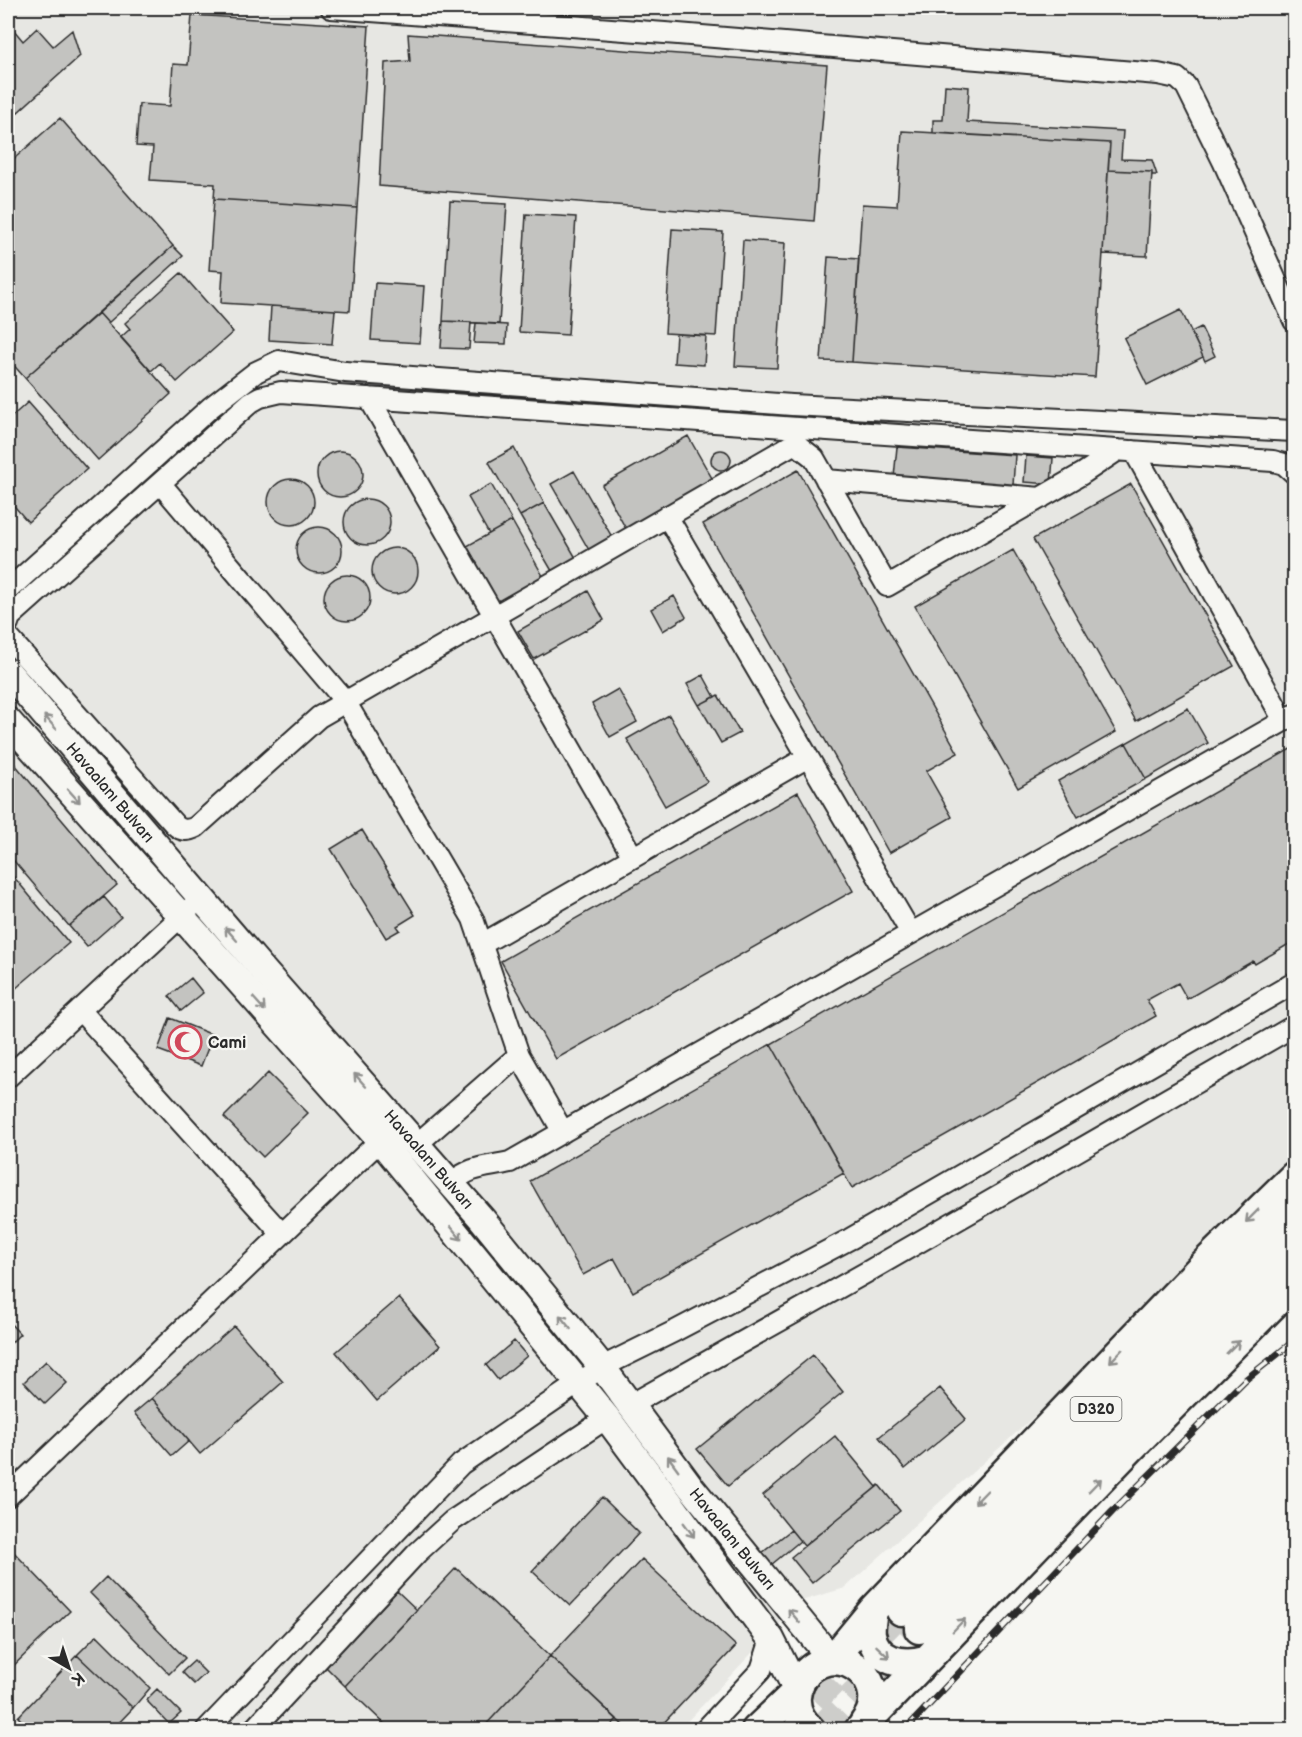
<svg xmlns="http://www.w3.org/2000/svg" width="1302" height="1737" viewBox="0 0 1302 1737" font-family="'Balsamiq Sans',sans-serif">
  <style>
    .built { fill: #e7e7e3 }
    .building { fill: #c3c3c0; stroke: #2b2b2b; stroke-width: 1.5 }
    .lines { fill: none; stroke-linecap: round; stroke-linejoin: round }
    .highway-tunnel { stroke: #cdcdca; stroke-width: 28; stroke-dasharray: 28 14; stroke-linecap: butt }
    .minor-casing { stroke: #2b2b2b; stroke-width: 24 }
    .major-casing { stroke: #2b2b2b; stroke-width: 30 }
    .highway-casing { stroke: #2b2b2b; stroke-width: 33 }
    .minor { stroke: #f6f6f2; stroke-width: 20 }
    .major { stroke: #f6f6f2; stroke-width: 26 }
    .highway { stroke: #f6f6f2; stroke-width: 28 }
    .rail-casing { stroke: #2b2b2b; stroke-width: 7 }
    .rail { stroke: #f6f6f2; stroke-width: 4.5; stroke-dasharray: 14; stroke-linecap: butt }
    .oneway { stroke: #90908e }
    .labels { text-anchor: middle; stroke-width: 4.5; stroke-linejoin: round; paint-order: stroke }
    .shield { fill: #f6f6f2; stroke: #686867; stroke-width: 1.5 }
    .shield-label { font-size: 15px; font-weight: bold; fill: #2b2b2b }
    .street-label { font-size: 16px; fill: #2b2b2b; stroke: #f6f6f2 }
    .poi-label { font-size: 16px; font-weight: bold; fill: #2b2b2b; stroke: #f6f6f2; text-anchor: start }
  </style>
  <rect width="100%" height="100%" fill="#f6f6f2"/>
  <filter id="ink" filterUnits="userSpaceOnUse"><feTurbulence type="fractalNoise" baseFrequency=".0167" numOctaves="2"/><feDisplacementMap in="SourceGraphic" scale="12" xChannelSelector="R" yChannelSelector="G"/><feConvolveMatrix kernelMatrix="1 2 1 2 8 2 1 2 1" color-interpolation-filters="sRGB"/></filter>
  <g filter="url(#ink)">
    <path class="built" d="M 8,8 L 1294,8 L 1294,1181 L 845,1588 L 801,1601 L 680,1729 L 8,1730 Z"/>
    <path class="building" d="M 192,15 L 369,26 L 357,208 L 214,199 L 215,184 L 150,180 L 153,147 L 136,146 L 139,104 L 170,106 L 173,64 L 188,65 Z
      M 8,23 L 23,41 L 37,28 L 53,46 L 72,30 L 80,56 L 8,121 Z
      M 408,34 L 827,65 L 814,221 L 379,186 L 385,63 L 410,61 Z
      M 945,85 L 969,87 L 967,122 L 1123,131 L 1121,159 L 1152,160 L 1157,175 L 1152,175 L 1152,172 L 1108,170 L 1110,143 L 933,133 L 933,120 L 943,120 Z
      M 60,118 L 173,246 L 25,378 L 8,359 L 8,164 Z
      M 902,131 L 1110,143 L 1095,377 L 852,362 L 862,204 L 897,206 Z
      M 1108,170 L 1152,172 L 1147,256 L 1103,254 Z
      M 214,199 L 357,208 L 350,311 L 221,303 L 223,271 L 209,270 Z
      M 450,201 L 507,204 L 499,324 L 443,321 Z
      M 526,214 L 576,217 L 568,335 L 519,332 Z
      M 672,229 L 723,232 L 716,336 L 665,333 Z
      M 743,240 L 785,243 L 777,368 L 735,366 Z
      M 173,246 L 183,256 L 108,323 L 99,313 Z
      M 828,257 L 859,259 L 852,362 L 821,361 Z
      M 181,273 L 233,332 L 177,382 L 160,363 L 151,371 L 121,337 L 130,329 L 125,323 Z
      M 375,283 L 424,286 L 420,343 L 371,340 Z
      M 271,306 L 335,310 L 332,344 L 269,340 Z
      M 1181,310 L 1203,357 L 1147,385 L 1124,338 Z
      M 99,313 L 171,394 L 98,460 L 25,378 Z
      M 443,321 L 471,322 L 469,349 L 441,348 Z
      M 476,323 L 507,325 L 506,344 L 474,343 Z
      M 1201,327 L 1215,356 L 1205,361 L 1191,332 Z
      M 676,334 L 706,336 L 704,365 L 674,363 Z
      M 28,402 L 87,469 L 28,522 L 8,499 L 8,420 Z
      M 688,436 L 713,480 L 626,529 L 602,485 Z
      M 897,447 L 1015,455 L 1013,485 L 894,477 Z
      M 514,448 L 544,503 L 520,516 L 489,462 Z
      M711 460a10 10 0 1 1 20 0a10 10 0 1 1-20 0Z
      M317 474a23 23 0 1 1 46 0a23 23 0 1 1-46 0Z
      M 1026,456 L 1053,458 L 1051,484 L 1024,482 Z
      M 798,470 L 958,753 L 926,771 L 952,817 L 889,853 L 703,524 Z
      M 574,471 L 612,537 L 589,550 L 551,484 Z
      M268 502a23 23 0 1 1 46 0a23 23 0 1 1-46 0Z
      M 491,484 L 512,521 L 489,534 L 468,497 Z
      M 1131,484 L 1234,666 L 1136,721 L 1033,539 Z
      M344 522a23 23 0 1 1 46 0a23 23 0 1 1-46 0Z
      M 544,503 L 576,558 L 552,571 L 520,516 Z
      M 512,521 L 543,576 L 498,602 L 467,546 Z
      M296 550a23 23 0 1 1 46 0a23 23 0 1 1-46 0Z
      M372 571a23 23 0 1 1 46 0a23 23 0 1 1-46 0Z
      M 1013,550 L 1116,732 L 1018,788 L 915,606 Z
      M324 598a23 23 0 1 1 46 0a23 23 0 1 1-46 0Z
      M 588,591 L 604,620 L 534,659 L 518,631 Z
      M 674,596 L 686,617 L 663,631 L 651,609 Z
      M 703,675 L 715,697 L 699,705 L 687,684 Z
      M 618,689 L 637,722 L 610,737 L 592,704 Z
      M 718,695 L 740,733 L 721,743 L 699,705 Z
      M 1188,708 L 1208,743 L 1146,779 L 1126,743 Z
      M 669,715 L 707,782 L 665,806 L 627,739 Z
      M 1126,743 L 1146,779 L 1078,817 L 1058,781 Z
      M 1294,747 L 1294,941 L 1255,964 L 1253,961 L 1187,999 L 1178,983 L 1147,1000 L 1156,1016 L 852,1188 L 771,1044 Z
      M 8,756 L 117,885 L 69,926 L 8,854 Z
      M 798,792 L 853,891 L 556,1059 L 501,961 Z
      M 362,830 L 415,915 L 397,926 L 400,930 L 386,938 L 331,849 Z
      M 8,870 L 69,943 L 8,995 Z
      M 104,897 L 121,917 L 87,947 L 69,926 Z
      M 191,978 L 203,993 L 181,1011 L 169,996 Z
      M 170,1018 L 213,1035 L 201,1066 L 158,1050 Z
      M 771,1044 L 844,1173 L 633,1292 L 614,1258 L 583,1275 L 530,1181 Z
      M 268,1073 L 308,1113 L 263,1157 L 224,1117 Z
      M 399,1298 L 440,1346 L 377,1401 L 336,1352 Z
      M 8,1321 L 20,1334 L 8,1346 Z
      M 234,1326 L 283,1382 L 200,1454 L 152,1398 Z
      M 514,1341 L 527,1356 L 498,1380 L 486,1365 Z
      M 813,1355 L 843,1392 L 728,1486 L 697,1449 Z
      M 46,1361 L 67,1383 L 45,1404 L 24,1382 Z
      M 940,1388 L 966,1419 L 905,1469 L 879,1437 Z
      M 152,1398 L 189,1441 L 172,1456 L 134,1413 Z
      M 835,1436 L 877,1487 L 804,1546 L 763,1495 Z
      M 879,1485 L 900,1511 L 812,1583 L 791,1557 Z
      M 602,1497 L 639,1533 L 570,1606 L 532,1571 Z
      M 791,1530 L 800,1541 L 771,1565 L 762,1553 Z
      M 8,1546 L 70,1611 L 8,1671 Z
      M 642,1559 L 736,1646 L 657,1730 L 628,1730 L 550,1656 Z
      M 456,1568 L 550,1656 L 481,1730 L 391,1730 L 345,1686 Z
      M 106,1577 L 185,1658 L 169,1674 L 90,1593 Z
      M 397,1591 L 417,1610 L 345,1686 L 326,1667 Z
      M 97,1635 L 150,1688 L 133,1708 L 77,1655 Z
      M 77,1655 L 133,1708 L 112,1730 L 31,1730 L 18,1717 Z
      M 550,1656 L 617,1719 L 607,1730 L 481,1730 Z
      M 194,1661 L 206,1673 L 194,1684 L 182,1672 Z
      M 157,1689 L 181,1713 L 169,1724 L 146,1700 Z"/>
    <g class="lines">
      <path class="highway-tunnel" d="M 785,1730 L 901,1611
        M 820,1730 L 919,1629"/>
      <g class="minor-casing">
        <path id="minor" d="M 331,8 L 678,34 L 1158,74 L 1177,78 L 1186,86 L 1223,161 L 1294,321
          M 369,398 L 633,857
          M 795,443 L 814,458 L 887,586 L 1082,474 L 1118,450
          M 1134,451 L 1284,721
          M 826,480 L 1041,498
          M 160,483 L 345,701 L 473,919 L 519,1055 L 563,1132
          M 667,516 L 911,933
          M 8,590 L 211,407 L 256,372 L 279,361 L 345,372 L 792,405 L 1294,431
          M 8,623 L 10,617 L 251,402 L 260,397 L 281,392 L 1273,461 L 1284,464 L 1294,473
          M 8,637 L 175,825 C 181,831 188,831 196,827 L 319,717 L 795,443 L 796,428
          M 482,944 L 808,757
          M 80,1010 L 281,1233
          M 8,1077 L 190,908
          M 417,1144 L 519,1055
          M 451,1183 C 473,1165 484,1168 510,1162 L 1294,715
          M 630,1405 L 867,1272 L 1294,1026
          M 8,1496 L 390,1131
          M 206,1730 L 461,1464 L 602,1367 L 675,1331 L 850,1239 L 1294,983
          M 253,1730 L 417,1553 L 452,1521 L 607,1418
          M 705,1730 L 761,1670 L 771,1639"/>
      </g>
      <g class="major-casing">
        <g id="major">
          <path id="s1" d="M 8,672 L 262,969 L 482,1219 L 602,1367 L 690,1486 L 832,1660"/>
          <path d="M 8,721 L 379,1139 L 607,1418 L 771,1639 L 797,1691"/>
        </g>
      </g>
      <g class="highway-casing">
        <path id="highway" d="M 873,1610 C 872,1618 870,1627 871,1634 C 876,1662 903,1666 925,1660
          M 901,1611 L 1176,1326 L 1294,1211
          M 919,1629 L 1294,1245
          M 832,1660 L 873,1610 L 1206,1262 L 1294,1176
          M 756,1730 L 797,1691
          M 811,1730 C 801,1721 795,1710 796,1697 C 797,1687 801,1679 807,1672 C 841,1638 895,1685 864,1723
          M 859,1730 L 1130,1449 L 1294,1284"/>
      </g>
      <use href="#minor" class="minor"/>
      <use href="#major" class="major"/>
      <use href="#highway" class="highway"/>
      <g class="rail-casing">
        <path id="rail" d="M 905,1730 L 1112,1512 L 1245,1380 L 1294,1341"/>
      </g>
      <use href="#rail" class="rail"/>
    </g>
    <defs><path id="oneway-shaft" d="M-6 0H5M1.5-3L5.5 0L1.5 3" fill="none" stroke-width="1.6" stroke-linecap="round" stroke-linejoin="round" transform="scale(1.5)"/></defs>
    <g class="oneway">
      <use href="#oneway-shaft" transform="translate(50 722) rotate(-131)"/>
      <use href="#oneway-shaft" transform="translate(74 796) rotate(48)"/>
      <use href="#oneway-shaft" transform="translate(231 934) rotate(-131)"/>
      <use href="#oneway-shaft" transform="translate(259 1004) rotate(48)"/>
      <use href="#oneway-shaft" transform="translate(360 1080) rotate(-132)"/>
      <use href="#oneway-shaft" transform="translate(1252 1216) rotate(135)"/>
      <use href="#oneway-shaft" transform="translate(456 1233) rotate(51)"/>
      <use href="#oneway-shaft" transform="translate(565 1322) rotate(-129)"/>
      <use href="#oneway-shaft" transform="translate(1233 1347) rotate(-45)"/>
      <use href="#oneway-shaft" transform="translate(1116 1356) rotate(134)"/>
      <use href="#oneway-shaft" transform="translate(673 1463) rotate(-126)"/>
      <use href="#oneway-shaft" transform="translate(1095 1485) rotate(-46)"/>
      <use href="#oneway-shaft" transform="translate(981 1497) rotate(134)"/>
      <use href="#oneway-shaft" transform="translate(689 1530) rotate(54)"/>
      <use href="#oneway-shaft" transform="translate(794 1616) rotate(-130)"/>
      <use href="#oneway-shaft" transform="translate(959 1625) rotate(-46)"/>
      <use href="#oneway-shaft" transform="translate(883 1652) rotate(43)"/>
    </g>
  </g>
  <defs>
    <g id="mosque-ring" transform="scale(1.725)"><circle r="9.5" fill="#f6f6f2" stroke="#d1495b" stroke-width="1.5"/><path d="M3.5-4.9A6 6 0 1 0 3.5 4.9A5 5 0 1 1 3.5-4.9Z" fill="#d1495b"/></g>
  </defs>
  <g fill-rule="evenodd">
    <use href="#mosque-ring" x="185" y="1042"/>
  </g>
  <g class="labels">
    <rect class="shield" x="1070.5" y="1397" width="51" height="24" rx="4.5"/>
    <g class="shield-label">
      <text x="1096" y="1414">D320</text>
    </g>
    <g class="street-label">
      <text dy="6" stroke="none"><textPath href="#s1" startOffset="158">Havaalanı Bulvarı</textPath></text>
      <text dy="6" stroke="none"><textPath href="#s1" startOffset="644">Havaalanı Bulvarı</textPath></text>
      <text dy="6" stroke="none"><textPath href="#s1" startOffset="1130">Havaalanı Bulvarı</textPath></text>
    </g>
    <g class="poi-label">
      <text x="208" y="1048">Cami</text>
    </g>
  </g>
  <rect width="1302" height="1737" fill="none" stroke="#f6f6f2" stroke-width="30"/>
  <rect x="15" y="15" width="1272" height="1707" fill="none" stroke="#2b2b2b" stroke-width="2" filter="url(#ink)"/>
  <g transform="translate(69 1668) rotate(141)" stroke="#f6f6f2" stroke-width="4.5" paint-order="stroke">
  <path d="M0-4.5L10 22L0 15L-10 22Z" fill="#2b2b2b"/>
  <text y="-9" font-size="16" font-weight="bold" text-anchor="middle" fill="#2b2b2b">K</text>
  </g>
</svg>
